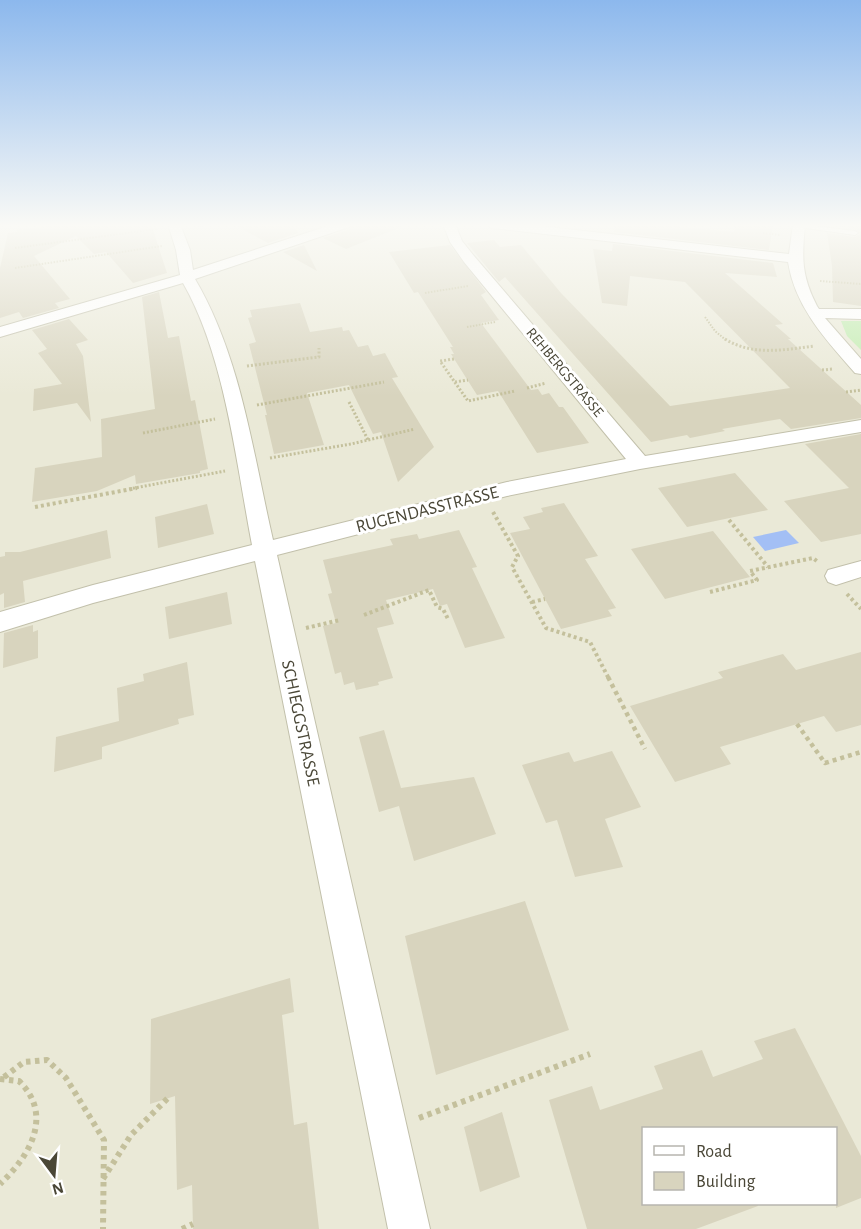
<svg xmlns="http://www.w3.org/2000/svg" width="861" height="1229" viewBox="0 0 861 1229" font-family="'Alegreya Sans',sans-serif">
  <style>
    .residential { fill: #eae9d7; fill-rule: evenodd }
    .green { fill: #c2ecb0 }
    .water { fill: #a3bff5 }
    .building { fill: #d8d4be }
    .lines { fill: none; stroke-linecap: round; stroke-linejoin: round }
    .lane-casing { stroke: #c2c0ab; stroke-width: 2 }
    .street-casing { stroke: #c2c0ab; stroke-width: 2 }
    .path-far4 { stroke: #c4c09c; stroke-width: 2; stroke-dasharray: 1.5 1.5; stroke-linecap: butt }
    .path-far3 { stroke: #c4c09c; stroke-width: 3; stroke-dasharray: 2 2; stroke-linecap: butt }
    .path-far2 { stroke: #c4c09c; stroke-width: 4; stroke-dasharray: 3 3; stroke-linecap: butt }
    .path-far1 { stroke: #c4c09c; stroke-width: 4.5; stroke-dasharray: 4 4; stroke-linecap: butt }
    .path { stroke: #c4c09c; stroke-width: 6; stroke-dasharray: 4.5 4.5; stroke-linecap: butt }
    .lane { fill: #fff; fill-rule: evenodd }
    .street { fill: #fff; fill-rule: evenodd }
    .labels { text-anchor: middle; stroke-width: 6; stroke-linejoin: round; paint-order: stroke }
    .far-street-label { font-size: 15px; fill: #4a4737; stroke: #fff }
    .street-label { font-size: 18px; fill: #4a4737; stroke: #fff }
  </style>
  <rect width="100%" height="100%" fill="#f5f5ea"/>
  <path class="residential" d="M 0,224 L 861,224 L 861,1229 L 0,1229 ZM 644,1128 L 836,1128 L 836,1204 L 644,1204 Z"/>
  <path class="green" d="M 841,321 L 861,321 L 861,350 L 847,336 Z"/>
  <path class="water" d="M 786,530 L 799,543 L 765,551 L 753,537 Z"/>
  <path class="building" d="M 65,224 L 151,224 L 167,273 L 133,283 L 106,252 L 94,254 L 76,236 L 34,256 L 70,299 L 55,303 L 59,308 L 23,318 L 19,312 L 0,318 L 0,268 L 8,233 L 17,232 L 17,230 Z
    M 233,224 L 293,224 L 298,233 L 268,243 Z
    M 353,224 L 406,224 L 406,225 L 346,249 L 323,238 L 350,229 Z
    M 615,224 L 653,224 L 734,232 L 736,224 L 773,224 L 769,250 L 614,232 Z
    M 834,224 L 861,224 L 861,306 L 833,302 L 832,266 L 827,233 L 855,237 L 860,234 L 856,229 L 834,226 Z
    M 494,240 L 500,247 L 521,245 L 561,293 L 670,406 L 790,388 L 685,282 L 630,276 L 627,306 L 602,303 L 593,249 L 612,251 L 613,244 L 773,263 L 777,277 L 725,273 L 783,324 L 775,325 L 791,339 L 788,339 L 861,405 L 861,418 L 791,429 L 780,419 L 722,429 L 725,431 L 690,438 L 687,435 L 651,442 L 505,277 L 499,282 L 467,243 Z
    M 304,245 L 317,271 L 283,252 Z
    M 450,245 L 486,292 L 481,295 L 499,320 L 481,323 L 531,390 L 538,389 L 542,395 L 549,393 L 559,407 L 563,407 L 589,443 L 537,453 L 498,391 L 477,395 L 451,354 L 454,354 L 450,347 L 453,347 L 418,292 L 414,293 L 389,252 Z
    M 159,292 L 168,338 L 179,336 L 191,401 L 195,400 L 208,469 L 200,471 L 200,473 L 136,484 L 135,475 L 97,491 L 32,502 L 35,468 L 102,457 L 101,419 L 155,409 L 142,297 Z
    M 300,303 L 310,332 L 342,327 L 343,331 L 349,330 L 358,347 L 368,345 L 373,356 L 385,353 L 398,377 L 392,378 L 434,447 L 398,482 L 381,432 L 373,434 L 349,385 L 307,393 L 324,445 L 274,454 L 265,415 L 267,415 L 249,344 L 256,342 L 248,318 L 252,317 L 250,310 Z
    M 69,319 L 88,340 L 76,344 L 83,356 L 91,422 L 77,403 L 33,411 L 34,389 L 62,384 L 38,353 L 47,349 L 32,330 Z
    M 861,434 L 861,534 L 821,542 L 784,501 L 849,488 L 805,444 Z
    M 735,473 L 768,510 L 687,527 L 658,488 Z
    M 564,503 L 598,556 L 585,559 L 616,608 L 608,610 L 612,616 L 561,629 L 510,533 L 530,529 L 523,517 L 543,512 L 541,508 Z
    M 207,504 L 214,534 L 158,548 L 155,517 Z
    M 107,530 L 111,558 L 23,581 L 25,602 L 4,608 L 4,593 L 0,595 L 0,557 L 5,556 L 5,552 L 20,552 Z
    M 459,530 L 477,567 L 472,568 L 505,638 L 465,648 L 447,604 L 440,606 L 433,589 L 386,600 L 394,624 L 377,628 L 393,678 L 378,682 L 379,685 L 356,690 L 354,682 L 344,685 L 341,672 L 335,674 L 323,626 L 336,623 L 328,594 L 332,593 L 323,560 L 393,545 L 390,539 L 417,534 L 419,539 Z
    M 713,531 L 750,577 L 665,599 L 631,549 Z
    M 227,592 L 232,624 L 169,639 L 165,607 Z
    M 33,625 L 33,632 L 38,630 L 38,658 L 3,668 L 4,633 Z
    M 861,652 L 861,725 L 836,732 L 824,716 L 720,747 L 731,764 L 675,782 L 630,706 L 723,678 L 718,672 L 783,654 L 796,670 Z
    M 187,662 L 194,715 L 178,719 L 179,724 L 102,747 L 102,759 L 54,772 L 56,737 L 119,721 L 117,688 L 144,681 L 143,674 Z
    M 384,730 L 401,788 L 474,777 L 496,834 L 414,861 L 399,806 L 379,812 L 359,737 Z
    M 612,751 L 641,807 L 605,819 L 623,867 L 575,877 L 557,820 L 546,823 L 522,765 L 569,752 L 574,762 Z
    M 525,901 L 569,1030 L 436,1075 L 405,936 Z
    M 290,978 L 294,1012 L 282,1015 L 294,1125 L 307,1122 L 319,1229 L 193,1229 L 192,1185 L 177,1190 L 175,1096 L 150,1104 L 151,1019 Z
    M 795,1028 L 861,1156 L 861,1198 L 836,1208 L 836,1128 L 644,1128 L 644,1203 L 757,1203 L 758,1206 L 696,1229 L 587,1229 L 549,1100 L 592,1086 L 600,1110 L 663,1089 L 654,1066 L 702,1050 L 713,1077 L 763,1059 L 754,1041 Z
    M 502,1112 L 520,1177 L 480,1192 L 464,1127 Z"/>
  <g class="lines">
    <g class="lane-casing">
      <path id="lane" d="M 797,224 L 855,231 L 858,233 L 855,235 L 799,227 L 797,226 Z"/>
    </g>
    <g class="street-casing">
      <path id="street" d="M 168,224 L 180,224 L 190,250 L 193,270 L 334,224 L 351,224 L 349,227 L 195,279 C 241,357 253,453 273,540 L 507,482 L 626,459 L 464,262 L 450,242 L 443,224 L 455,224 L 462,241 L 474,256 L 645,456 L 861,420 L 861,432 L 640,469 L 507,496 L 277,555 L 430,1229 L 388,1229 L 255,561 L 93,603 L 0,632 L 0,612 L 93,585 L 252,545 C 236,462 225,356 183,283 L 0,337 L 0,327 L 180,275 L 176,250 Z
        M 486,224 L 522,224 L 789,254 L 793,224 L 805,224 C 802,258 801,275 817,306 L 819,309 L 861,309 L 861,319 L 825,318 L 861,359 L 861,374 L 855,373 C 826,340 795,307 788,262 L 492,228 Z
        M 861,561 L 861,577 L 836,585 L 828,582 L 825,576 L 828,570 Z"/>
    </g>
    <path class="path-far4" d="M 194,226 L 214,224
      M 763,233 L 780,235
      M 15,248 L 157,229
      M 15,268 L 162,246
      M 820,281 L 861,284
      M 425,293 L 468,286
      M 705,317 L 715,331 L 727,341
      M 467,327 L 495,322"/>
    <path class="path-far3" d="M 725,339 C 752,356 784,350 814,346
      M 454,359 L 440,361 L 468,401 L 515,391
      M 247,366 L 319,357 L 319,348
      M 822,370 L 833,369
      M 455,382 L 468,380
      M 527,388 L 546,383
      M 846,392 L 861,390
      M 349,402 L 368,440
      M 257,405 L 384,382
      M 143,433 L 215,419
      M 270,458 L 351,444 L 415,429
      M 129,489 L 225,471"/>
    <path class="path-far2" d="M 35,507 L 137,488
      M 493,512 L 518,556 L 512,567 L 546,628 L 590,642 L 609,679
      M 729,520 L 768,567
      M 710,592 L 757,580 L 750,571 L 813,558 L 818,562
      M 847,594 L 861,609
      M 532,602 L 545,599
      M 364,615 L 429,590 L 437,607 L 443,609 L 448,619
      M 306,628 L 340,620"/>
    <path class="path-far1" d="M 608,677 L 645,749
      M 797,724 L 825,763 L 861,752"/>
    <path class="path" d="M 4,1077 L 24,1062 L 47,1060 L 66,1078 L 104,1140 L 103,1229
      M 0,1079 L 19,1081 C 54,1115 30,1156 0,1184
      M 419,1118 L 590,1054
      M 103,1179 L 131,1135 L 168,1098
      M 182,1229 L 193,1224"/>
    <use href="#lane" class="lane"/>
    <use href="#street" class="street"/>
  </g>
  <linearGradient id="sky" x2="0" y2="1"><stop stop-color="#8cb8ed"/><stop offset="0.57" stop-color="#fafaf6"/><stop offset="1" stop-color="#fafaf6" stop-opacity="0"/></linearGradient>
  <rect width="861" height="396" fill="url(#sky)"/>
  <g class="labels">
    <g class="far-street-label">
      <text transform="translate(565 372) rotate(50)" y="5">REHBERGSTRASSE</text>
    </g>
    <g class="street-label">
      <text transform="translate(427 509) rotate(-14)" y="6">RUGENDASSTRASSE</text>
      <text transform="translate(301 723) rotate(78)" y="6">SCHIEGGSTRASSE</text>
    </g>
  </g>
  <rect x="642" y="1127" width="195" height="78" fill="#ffffff" stroke="#b7b5af" stroke-width="1.5"/>
  <rect x="654" y="1146" width="30" height="9" fill="#ffffff" stroke="#b7b5af" stroke-width="1.5"/>
  <text x="696" y="1157" font-size="18" fill="#4a4737">Road</text>
  <rect x="654" y="1172" width="30" height="18" fill="#d8d4be" stroke="#b7b5af" stroke-width="1.5"/>
  <text x="696" y="1187" font-size="18" fill="#4a4737">Building</text>
  <g transform="translate(54 1175) rotate(164)" stroke="#ffffff" stroke-width="4.5" paint-order="stroke">
  <path d="M0-4.5L10 22L0 15L-10 22Z" fill="#4a4737"/>
  <text y="-9" font-size="16" font-weight="bold" text-anchor="middle" fill="#4a4737">N</text>
  </g>
</svg>
